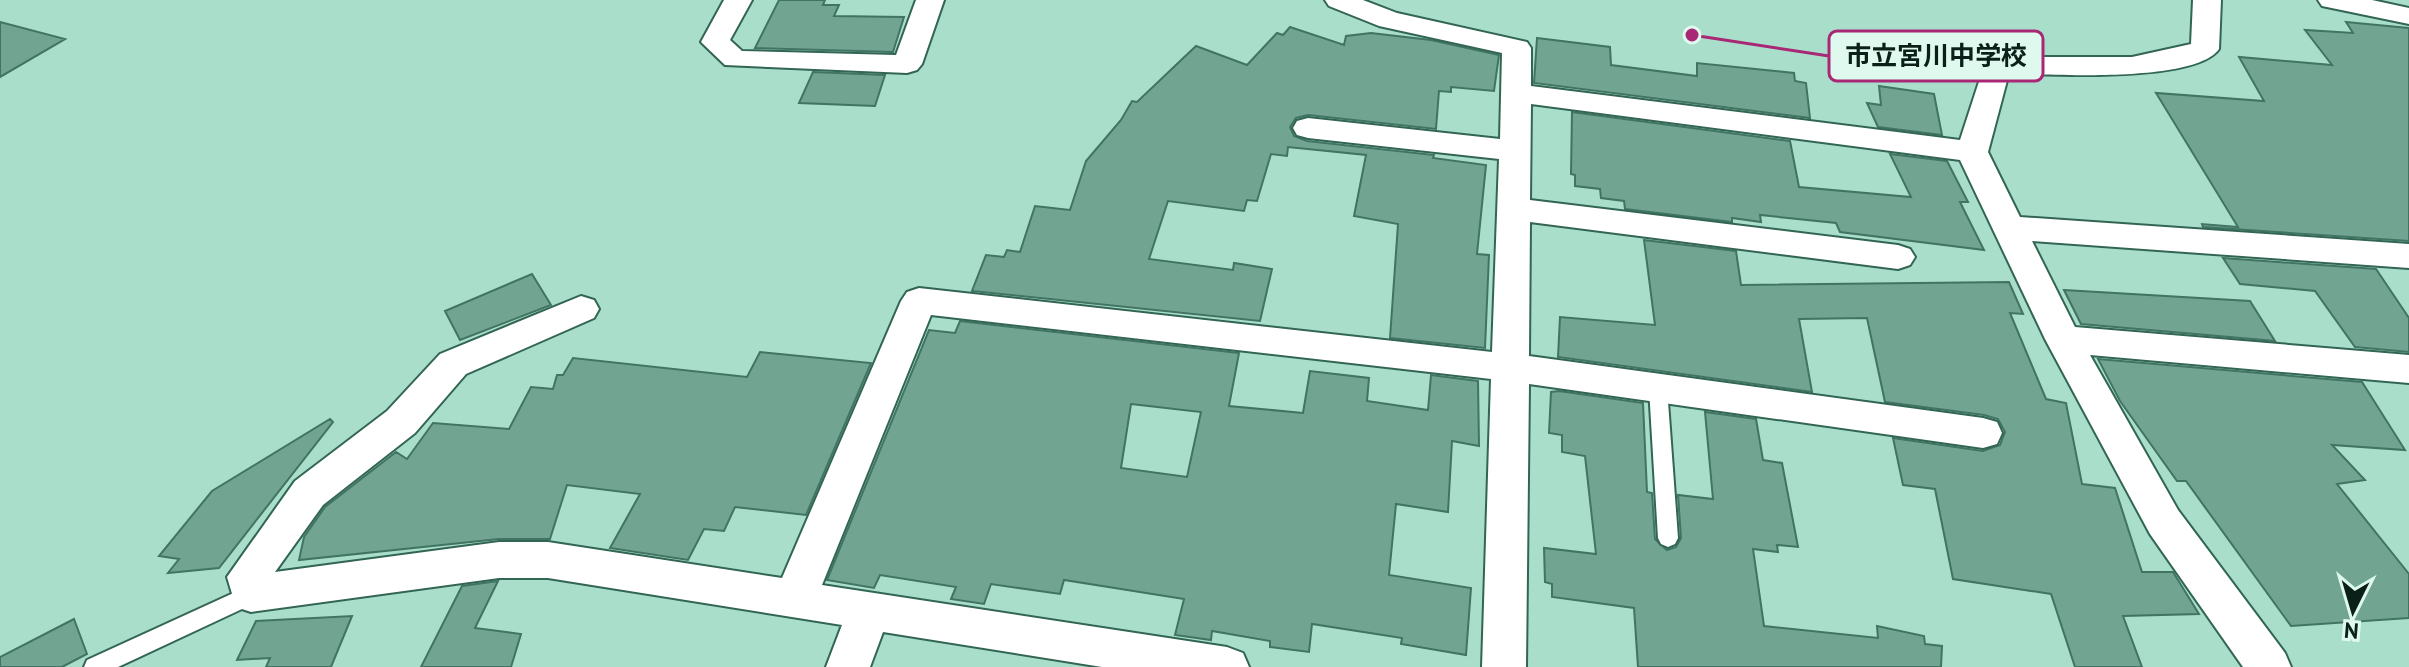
<svg xmlns="http://www.w3.org/2000/svg" width="2409" height="667" viewBox="0 0 2409 667" font-family="'PT Sans','Noto Sans JP',sans-serif">
  <style>
    .building { fill: #71a592; stroke: #417462; stroke-width: 2; fill-rule: evenodd }
    .lines { fill: none; stroke-linecap: round; stroke-linejoin: round }
    .service-casing { stroke: #326554; stroke-width: 4 }
    .minor-casing { stroke: #326554; stroke-width: 4 }
    .service { fill: #fff; fill-rule: evenodd }
    .minor { fill: #fff; fill-rule: evenodd }
    .leader { fill: none; stroke: #a92875; stroke-width: 3 }
    .callout-dot { fill: #a92875; stroke: #dff9ee; stroke-width: 3 }
    .callout { fill: #dff9ee; stroke: #a92875; stroke-width: 3 }
    .callout-label { font-size: 26px; text-anchor: middle; font-weight: bold; fill: #0b2019 }
  </style>
  <rect width="100%" height="100%" fill="#a9dfca"/>
  <path class="building" d="M 779,0 L 825,0 L 823,5 L 839,5 L 834,16 L 904,17 L 893,52 L 755,48 Z
    M 0,22 L 65,39 L 0,77 Z
    M 2346,22 L 2409,28 L 2409,241 L 2203,227 L 2202,224 L 2238,227 L 2156,93 L 2264,101 L 2239,57 L 2332,65 L 2305,30 L 2353,33 Z
    M 1290,27 L 1344,45 L 1346,36 L 1371,33 L 1431,40 L 1499,55 L 1494,91 L 1451,87 L 1451,92 L 1439,91 L 1436,129 L 1308,115 L 1296,118 L 1290,127 L 1294,136 L 1307,141 L 1434,155 L 1433,158 L 1486,165 L 1477,254 L 1489,255 L 1485,348 L 1390,338 L 1398,224 L 1354,216 L 1366,155 L 1288,147 L 1287,156 L 1271,154 L 1257,201 L 1247,200 L 1244,211 L 1168,201 L 1149,259 L 1233,270 L 1234,263 L 1272,269 L 1260,321 L 972,291 L 986,255 L 1004,257 L 1007,250 L 1020,252 L 1035,206 L 1070,210 L 1086,161 L 1121,120 L 1132,101 L 1137,102 L 1196,46 L 1247,65 L 1277,33 L 1283,35 Z
    M 1537,38 L 1610,47 L 1611,65 L 1697,76 L 1697,63 L 1794,73 L 1795,81 L 1806,83 L 1810,118 L 1534,83 Z
    M 813,72 L 885,75 L 875,106 L 799,103 Z
    M 1879,86 L 1934,94 L 1942,135 L 1878,127 L 1867,103 L 1881,105 Z
    M 1572,112 L 1790,141 L 1799,187 L 1911,197 L 1890,154 L 1947,161 L 1968,202 L 1960,202 L 1984,250 L 1840,232 L 1836,223 L 1760,215 L 1761,222 L 1732,218 L 1732,222 L 1625,209 L 1624,201 L 1601,198 L 1600,189 L 1575,186 L 1575,175 L 1571,174 Z
    M 1644,240 L 1736,251 L 1741,285 L 2009,282 L 2023,314 L 2010,313 L 2046,399 L 2066,403 L 2082,484 L 2115,488 L 2142,572 L 2173,572 L 2199,614 L 2123,616 L 2142,667 L 2075,667 L 2051,594 L 1953,579 L 1935,489 L 1903,485 L 1893,438 L 1983,451 L 2000,445 L 2005,432 L 1998,419 L 1984,415 L 1885,402 L 1867,318 L 1799,319 L 1812,392 L 1558,357 L 1560,317 L 1655,325 Z
    M 2223,258 L 2376,269 L 2409,318 L 2409,352 L 2355,347 L 2315,291 L 2240,284 Z
    M 532,274 L 551,305 L 460,340 L 445,311 Z
    M 2064,290 L 2250,301 L 2275,341 L 2081,324 Z
    M 960,321 L 1239,353 L 1229,406 L 1303,413 L 1310,371 L 1369,378 L 1367,401 L 1428,410 L 1431,375 L 1478,381 L 1479,446 L 1452,441 L 1448,512 L 1396,504 L 1389,575 L 1471,588 L 1466,655 L 1401,644 L 1402,638 L 1312,624 L 1309,652 L 1270,647 L 1270,641 L 1212,631 L 1211,640 L 1175,635 L 1184,599 L 1064,580 L 1060,594 L 991,584 L 984,604 L 951,599 L 956,587 L 880,575 L 874,588 L 827,580 L 929,330 L 955,333 ZM 1131,404 L 1201,412 L 1187,477 L 1121,468 Z
    M 760,352 L 871,363 L 806,515 L 735,507 L 724,531 L 704,529 L 688,560 L 610,548 L 640,494 L 567,485 L 550,539 L 499,539 L 299,560 L 304,537 L 325,507 L 396,452 L 407,459 L 433,423 L 509,429 L 531,387 L 553,389 L 557,375 L 563,375 L 573,358 L 747,377 Z
    M 2098,359 L 2362,382 L 2405,450 L 2332,445 L 2365,480 L 2337,484 L 2409,574 L 2409,618 L 2291,626 L 2186,481 L 2177,481 L 2120,401 Z
    M 1559,391 L 1643,403 L 1647,492 L 1652,493 L 1655,539 L 1667,550 L 1676,547 L 1681,538 L 1678,495 L 1713,499 L 1705,412 L 1756,419 L 1763,460 L 1782,463 L 1798,547 L 1777,545 L 1778,552 L 1753,549 L 1764,626 L 1878,638 L 1877,626 L 1924,636 L 1925,644 L 1942,646 L 1941,667 L 1638,667 L 1634,608 L 1552,597 L 1552,584 L 1545,582 L 1544,548 L 1596,554 L 1585,456 L 1562,452 L 1562,435 L 1549,433 L 1551,392 Z
    M 330,419 L 333,422 L 219,568 L 168,573 L 179,559 L 159,556 L 212,491 Z
    M 498,581 L 475,628 L 521,634 L 511,667 L 421,667 L 462,586 Z
    M 352,616 L 331,667 L 266,667 L 270,658 L 237,660 L 256,621 Z
    M 74,619 L 87,654 L 62,667 L 0,667 L 0,657 Z"/>
  <g class="lines">
    <g class="service-casing">
      <path id="service" d="M 1658,381 L 1665,383 L 1667,388 L 1678,538 L 1675,544 L 1668,547 L 1661,544 L 1658,538 L 1649,388 L 1651,383 Z
        M 251,585 L 259,587 L 262,594 L 259,601 L 118,667 L 84,667 L 87,660 Z"/>
    </g>
    <g class="minor-casing">
      <path id="minor" d="M 724,0 L 752,0 L 730,40 L 742,51 L 896,55 L 916,0 L 944,0 L 922,64 L 917,70 L 907,73 L 725,65 L 701,42 Z
        M 1325,0 L 1363,0 L 1397,13 L 1527,42 L 1531,48 L 1531,86 L 1960,140 L 1987,57 L 2132,57 L 2191,44 L 2193,0 L 2221,0 L 2219,49 C 2196,83 2049,75 2009,73 L 1988,152 L 2020,217 L 2409,244 L 2409,268 L 2032,241 L 2075,327 L 2409,355 L 2409,383 L 2090,355 L 2178,510 L 2285,653 L 2291,667 L 2243,667 L 2150,534 L 2045,339 L 1960,160 L 1531,104 L 1530,200 L 1898,245 L 1910,249 L 1915,257 L 1910,265 L 1898,269 L 1530,222 L 1529,356 L 1983,418 L 1997,422 L 2002,433 L 1997,444 L 1983,448 L 1529,384 L 1526,667 L 1482,667 L 1491,379 L 931,315 L 822,585 L 1227,647 L 1243,653 L 1249,667 L 1102,667 L 883,632 L 870,667 L 826,667 L 842,625 L 548,578 L 499,578 L 251,612 L 236,607 L 227,577 L 295,481 L 387,411 L 440,354 L 581,296 L 594,300 L 599,309 L 594,318 L 466,374 L 415,433 L 323,505 L 275,572 L 499,542 L 548,542 L 782,578 L 901,301 L 907,292 L 919,288 L 1492,352 L 1499,159 L 1308,138 L 1297,135 L 1293,128 L 1297,121 L 1308,118 L 1500,139 L 1502,53 L 1379,26 L 1329,6 Z
        M 2318,0 L 2372,0 L 2409,8 L 2409,24 L 2322,6 Z"/>
    </g>
    <use href="#service" class="service"/>
    <use href="#minor" class="minor"/>
  </g>
  <path class="leader" d="M1692 35L1829 56"/>
  <circle class="callout-dot" cx="1692" cy="35" r="8"/>
  <rect class="callout" x="1829" y="31" width="214" height="50" rx="8"/>
  <g class="callout-label">
    <text x="1936" y="65">市立宮川中学校</text>
  </g>
  <g transform="translate(2353 611) rotate(185)" stroke="#dff9ee" stroke-width="6" paint-order="stroke">
  <path d="M0-6L14 30L0 20L-14 30Z" fill="#0b2019"/>
  <text y="-12" font-size="22" font-weight="bold" text-anchor="middle" fill="#0b2019">N</text>
  </g>
</svg>
